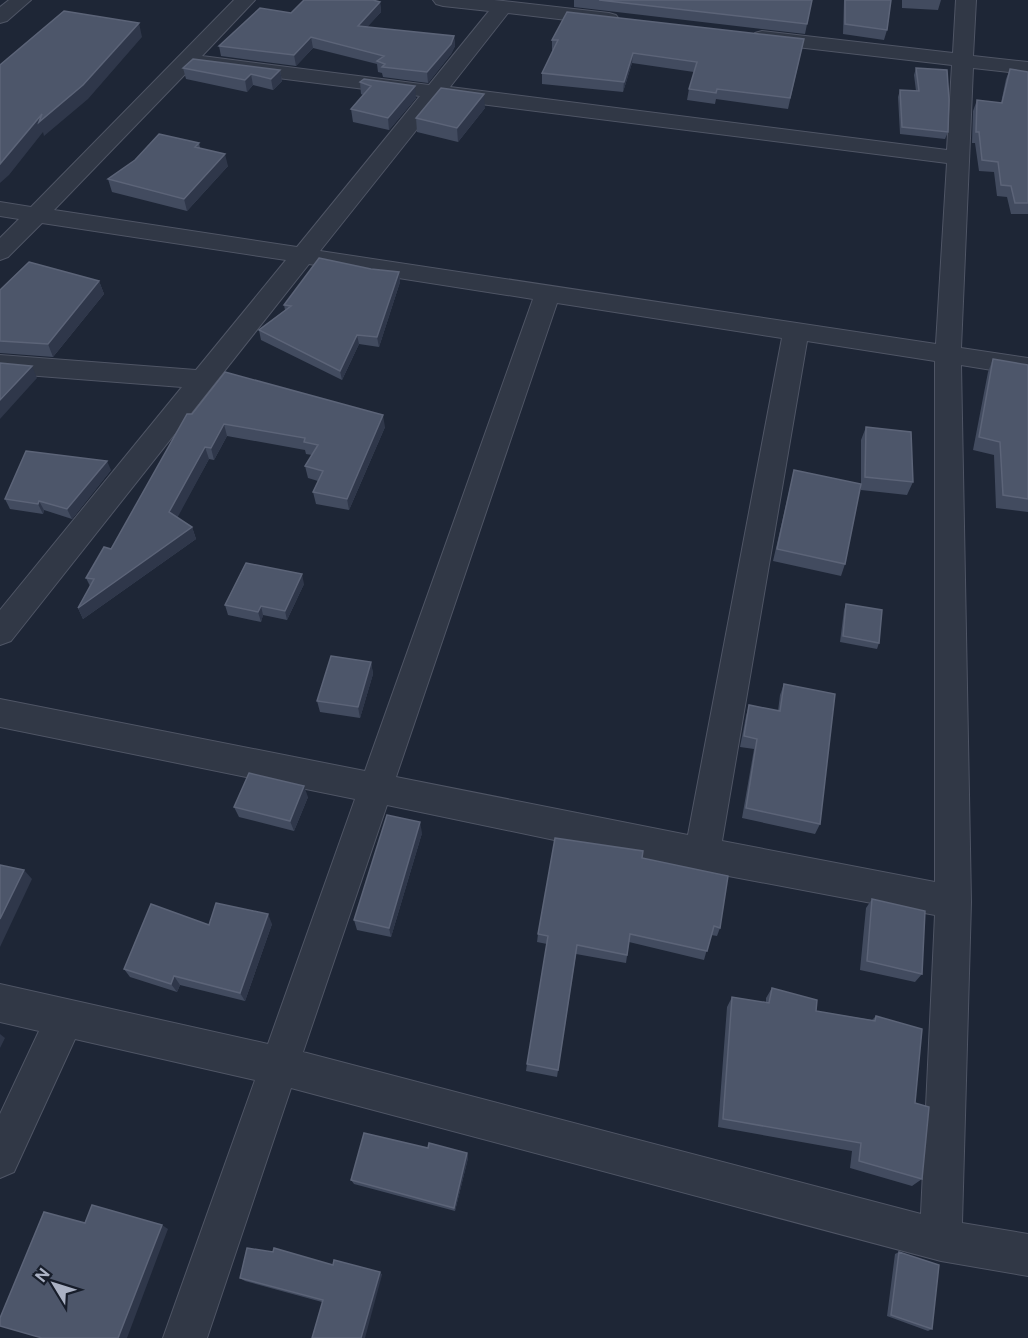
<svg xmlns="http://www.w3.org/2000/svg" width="1028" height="1338" viewBox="0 0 1028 1338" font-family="'Public Sans',sans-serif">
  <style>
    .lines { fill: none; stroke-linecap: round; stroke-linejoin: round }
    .minor-casing { stroke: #4f5565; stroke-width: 2 }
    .minor { fill: #313846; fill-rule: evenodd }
    .wall { fill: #424b5f }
    .shaded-wall { fill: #2f374a }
    .building { fill: #4d566a; stroke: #5c6478; stroke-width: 1.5 }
  </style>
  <rect width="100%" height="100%" fill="#1e2636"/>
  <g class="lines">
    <g class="minor-casing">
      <path id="minor" d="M 9,0 L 31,0 L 7,21 L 0,23 L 0,7 Z
        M 234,0 L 255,0 L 202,56 L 429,85 L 489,11 L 443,6 L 436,4 L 433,0 L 494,0 L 609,13 L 616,15 L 619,19 L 616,23 L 609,25 L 508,13 L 450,87 L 947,150 L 952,65 L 762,43 L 755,41 L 752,37 L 755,33 L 762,31 L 953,53 L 956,0 L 976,0 L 973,56 L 1028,62 L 1028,74 L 973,68 L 961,348 L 1028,358 L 1028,376 L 961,365 L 971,902 L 962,1223 L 1028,1234 L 1028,1276 L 941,1261 L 291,1088 L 207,1338 L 163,1338 L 255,1080 L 75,1039 L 14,1172 L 0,1178 L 0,1114 L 39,1031 L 0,1022 L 0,984 L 268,1044 L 355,799 L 0,727 L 0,699 L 365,771 L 533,299 L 309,264 L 11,641 L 0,645 L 0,610 L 182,387 L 0,373 L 0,355 L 196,370 L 286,260 L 42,223 L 8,257 L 0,260 L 0,238 L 19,219 L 0,216 L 0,202 L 31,207 ZM 192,67 L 420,96 L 297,247 L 54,210 ZM 441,99 L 947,163 L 936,344 L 320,251 ZM 557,303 L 782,338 L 688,835 L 396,777 ZM 807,341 L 935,361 L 935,882 L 722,841 ZM 387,805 L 702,871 L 935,915 L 921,1214 L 303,1052 Z"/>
    </g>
    <use href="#minor" class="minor"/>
  </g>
  <path class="wall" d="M 574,0 L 812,0 L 805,34 L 574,7 Z
    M 844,0 L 891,0 L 887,30 L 884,40 L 843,34 Z
    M 902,0 L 941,0 L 938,10 L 902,8 Z
    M 380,2 L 381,12 L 367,27 L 454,36 L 455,46 L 451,54 L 428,83 L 383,77 L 382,73 L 378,72 L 377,64 L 313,48 L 296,66 L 221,56 L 219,46 L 291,13 Z
    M 804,39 L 788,109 L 716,99 L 715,104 L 687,100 L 689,89 L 694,72 L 632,63 L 623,92 L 542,84 L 542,73 L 553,50 L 552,50 L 552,40 Z
    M 183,68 L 280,70 L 282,81 L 273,90 L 253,85 L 247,92 L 186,79 Z
    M 916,68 L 948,132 L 945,139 L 900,134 L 898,97 L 900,90 L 916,91 L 914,75 Z
    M 1010,69 L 1028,72 L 1028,214 L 1011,214 L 1007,197 L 997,196 L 994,172 L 979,171 L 975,143 L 972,143 L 973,111 L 977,100 L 1001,103 L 1006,79 Z
    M 360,82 L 416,98 L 389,130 L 353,122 L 351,109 L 363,95 L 361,94 Z
    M 485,108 L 458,142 L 417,132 L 416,118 Z
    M 199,143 L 200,148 L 228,166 L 187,211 L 112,192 L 108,179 Z
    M 371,269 L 399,272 L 400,282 L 379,347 L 359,344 L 342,380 L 261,340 L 259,330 L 285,310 L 284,305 Z
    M 99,281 L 104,294 L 53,357 L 0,353 L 0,290 Z
    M 993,359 L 1028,365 L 1028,512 L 996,508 L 994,455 L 973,450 L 988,372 Z
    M 187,414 L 385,427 L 349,510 L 316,504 L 313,492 L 318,481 L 308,478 L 305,466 L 312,455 L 306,454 L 305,450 L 227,436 L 214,460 L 209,459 L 177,517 L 192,527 L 196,539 L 83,619 L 78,608 L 90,586 L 86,578 L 111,549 Z
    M 866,427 L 913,482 L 907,495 L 861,490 L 861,484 L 845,564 L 841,576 L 773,561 L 794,470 L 861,484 L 861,440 Z
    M 111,470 L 72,519 L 44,510 L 43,514 L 10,509 L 5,499 Z
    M 304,584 L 287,620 L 263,615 L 261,622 L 228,615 L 225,605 Z
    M 846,604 L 879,643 L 877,649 L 840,642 L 844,610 Z
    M 371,662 L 373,674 L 360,718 L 320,712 L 317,701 Z
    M 784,684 L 820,824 L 815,834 L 742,818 L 754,749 L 740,747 L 746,716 L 749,705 L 778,711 L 780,695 Z
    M 308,797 L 294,831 L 239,817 L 234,807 Z
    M 422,833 L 391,937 L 357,930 L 354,920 Z
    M 642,858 L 720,928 L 717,936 L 711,935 L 704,960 L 629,942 L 626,963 L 576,954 L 557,1077 L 526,1071 L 527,1064 L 547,944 L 537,942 L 538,934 Z
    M 872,899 L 922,974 L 915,982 L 860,970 L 866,908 Z
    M 272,924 L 245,1001 L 180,985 L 177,992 L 130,977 L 124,969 L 209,925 Z
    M 772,988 L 816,1011 L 872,1020 L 876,1016 L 915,1103 L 922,1179 L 912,1186 L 850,1168 L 852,1151 L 718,1127 L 727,1007 L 732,997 L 766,1003 L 766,998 Z
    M 467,1153 L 468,1158 L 455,1211 L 354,1184 L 351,1180 Z
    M 899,1252 L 932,1329 L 928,1331 L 887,1316 L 895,1254 Z
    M 333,1265 L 380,1272 L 382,1275 L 322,1302 L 245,1281 L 240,1278 Z"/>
  <path class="shaded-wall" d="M 380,2 L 381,12 L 359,36 L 358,26 Z
    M 139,23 L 142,37 L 88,99 L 44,136 L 43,132 L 9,175 L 0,183 L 0,164 L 42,114 Z
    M 454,36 L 455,46 L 451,54 L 428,83 L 427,72 Z
    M 311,37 L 313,48 L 296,66 L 294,55 Z
    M 633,53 L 632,63 L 623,92 L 624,82 Z
    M 280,70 L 282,81 L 273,90 L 271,79 Z
    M 251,74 L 253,85 L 247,92 L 245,80 Z
    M 415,86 L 416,98 L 389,130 L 388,118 Z
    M 484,94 L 485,108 L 458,142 L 457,128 Z
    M 225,154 L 228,166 L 187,211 L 184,199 Z
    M 399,272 L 400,282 L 379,347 L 377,337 Z
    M 99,281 L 104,294 L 53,357 L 48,344 Z
    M 357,335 L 359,344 L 342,380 L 340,371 Z
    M 32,366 L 37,378 L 0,419 L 0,400 Z
    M 383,415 L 385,427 L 349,510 L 347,499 Z
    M 224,424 L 227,436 L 214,460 L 211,448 Z
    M 205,447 L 209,459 L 174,524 L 169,512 Z
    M 107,461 L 111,470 L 72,519 L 67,509 Z
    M 39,501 L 44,510 L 43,514 L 38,504 Z
    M 192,527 L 196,539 L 83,619 L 78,608 Z
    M 302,574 L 304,584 L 287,620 L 285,611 Z
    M 261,606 L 263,615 L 261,622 L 258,612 Z
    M 371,662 L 373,674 L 360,718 L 358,707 Z
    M 304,786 L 308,797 L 294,831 L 290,821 Z
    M 420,822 L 422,833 L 391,937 L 389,928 Z
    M 24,870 L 32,879 L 0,947 L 0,919 Z
    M 268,914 L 272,924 L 245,1001 L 240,993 Z
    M 174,976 L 180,985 L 177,992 L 171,984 Z
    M 0,1034 L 5,1038 L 0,1048 Z
    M 467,1153 L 468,1158 L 455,1211 L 454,1208 Z
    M 162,1225 L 168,1229 L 127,1338 L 118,1338 Z
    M 380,1272 L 382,1275 L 365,1338 L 361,1338 Z"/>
  <path class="building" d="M 304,0 L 373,0 L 380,2 L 358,26 L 454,36 L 451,44 L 427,72 L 382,67 L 385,64 L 377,61 L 384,56 L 311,37 L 294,55 L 219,46 L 260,8 L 291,13 Z
    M 599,0 L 812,0 L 807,24 Z
    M 845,0 L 891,0 L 887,30 L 845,24 Z
    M 64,11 L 139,23 L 83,85 L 39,122 L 42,114 L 0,164 L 0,65 Z
    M 567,12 L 804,39 L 790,98 L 717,89 L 716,93 L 689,89 L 697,62 L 633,53 L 624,82 L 542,73 L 558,40 L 552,40 Z
    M 193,59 L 280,70 L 271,79 L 251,74 L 245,80 L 183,68 Z
    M 916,68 L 947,70 L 949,100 L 948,132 L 902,127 L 900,90 L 919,91 Z
    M 1010,69 L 1028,72 L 1028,203 L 1015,203 L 1011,186 L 1001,185 L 998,162 L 982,160 L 979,132 L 976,132 L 977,100 L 1002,103 Z
    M 364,79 L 415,86 L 388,118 L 351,109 L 371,86 L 360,82 Z
    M 441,88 L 484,94 L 457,128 L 416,118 Z
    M 159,134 L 199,143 L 195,147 L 225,154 L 184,199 L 108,179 L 135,160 Z
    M 319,258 L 371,269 L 399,272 L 377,337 L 357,335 L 340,371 L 259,330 L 291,306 L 284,305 Z
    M 29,262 L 99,281 L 48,344 L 0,341 L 0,290 Z
    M 993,359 L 1028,365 L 1028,499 L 1003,495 L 1000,442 L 979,437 Z
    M 0,363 L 32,366 L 0,400 Z
    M 225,372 L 383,415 L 347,499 L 313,492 L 323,471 L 305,466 L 318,445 L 304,442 L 305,438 L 224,424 L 211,448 L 205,447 L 169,512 L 192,527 L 78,608 L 94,579 L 86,578 L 104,547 L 111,549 L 187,414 L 192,414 Z
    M 866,427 L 911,432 L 913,482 L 865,477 Z
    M 26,451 L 107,461 L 67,509 L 39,501 L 38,504 L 5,499 Z
    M 794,470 L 861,484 L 845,564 L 777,549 Z
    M 246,563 L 302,574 L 285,611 L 261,606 L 258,612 L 225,605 Z
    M 846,604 L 882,610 L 879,643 L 843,636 Z
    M 331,656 L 371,662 L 358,707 L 317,701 Z
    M 784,684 L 835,694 L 820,824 L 746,808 L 757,739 L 744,736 L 749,705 L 780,711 Z
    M 249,773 L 304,786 L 290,821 L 234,807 Z
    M 387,815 L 420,822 L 389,928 L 354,920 Z
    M 555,838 L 643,851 L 642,858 L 728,876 L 720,928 L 714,926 L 707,951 L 630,934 L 627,955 L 577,945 L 558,1070 L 527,1064 L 548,936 L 538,934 Z
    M 0,865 L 24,870 L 0,919 Z
    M 872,899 L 925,911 L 922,974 L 867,961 Z
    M 216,903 L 268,914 L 240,993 L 174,976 L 171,984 L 124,969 L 151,904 L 209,925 Z
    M 772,988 L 817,1000 L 816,1011 L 875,1021 L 876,1016 L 922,1029 L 915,1103 L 929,1107 L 922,1179 L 859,1161 L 861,1143 L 723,1119 L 732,997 L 769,1003 Z
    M 364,1133 L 428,1148 L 429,1143 L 467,1153 L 454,1208 L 351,1180 Z
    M 92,1205 L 162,1225 L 118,1338 L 42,1338 L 0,1326 L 0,1318 L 44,1212 L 85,1223 Z
    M 247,1248 L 273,1252 L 274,1248 L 333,1265 L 334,1260 L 380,1272 L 361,1338 L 312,1338 L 323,1300 L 240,1278 Z
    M 899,1252 L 939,1265 L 932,1329 L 891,1315 Z"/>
  <g transform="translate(54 1284) rotate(308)" stroke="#171d2a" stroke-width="4.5" paint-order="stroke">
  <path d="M0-4.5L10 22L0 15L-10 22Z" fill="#abb2c4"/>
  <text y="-9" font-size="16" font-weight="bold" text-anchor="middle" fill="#abb2c4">N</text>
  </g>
</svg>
